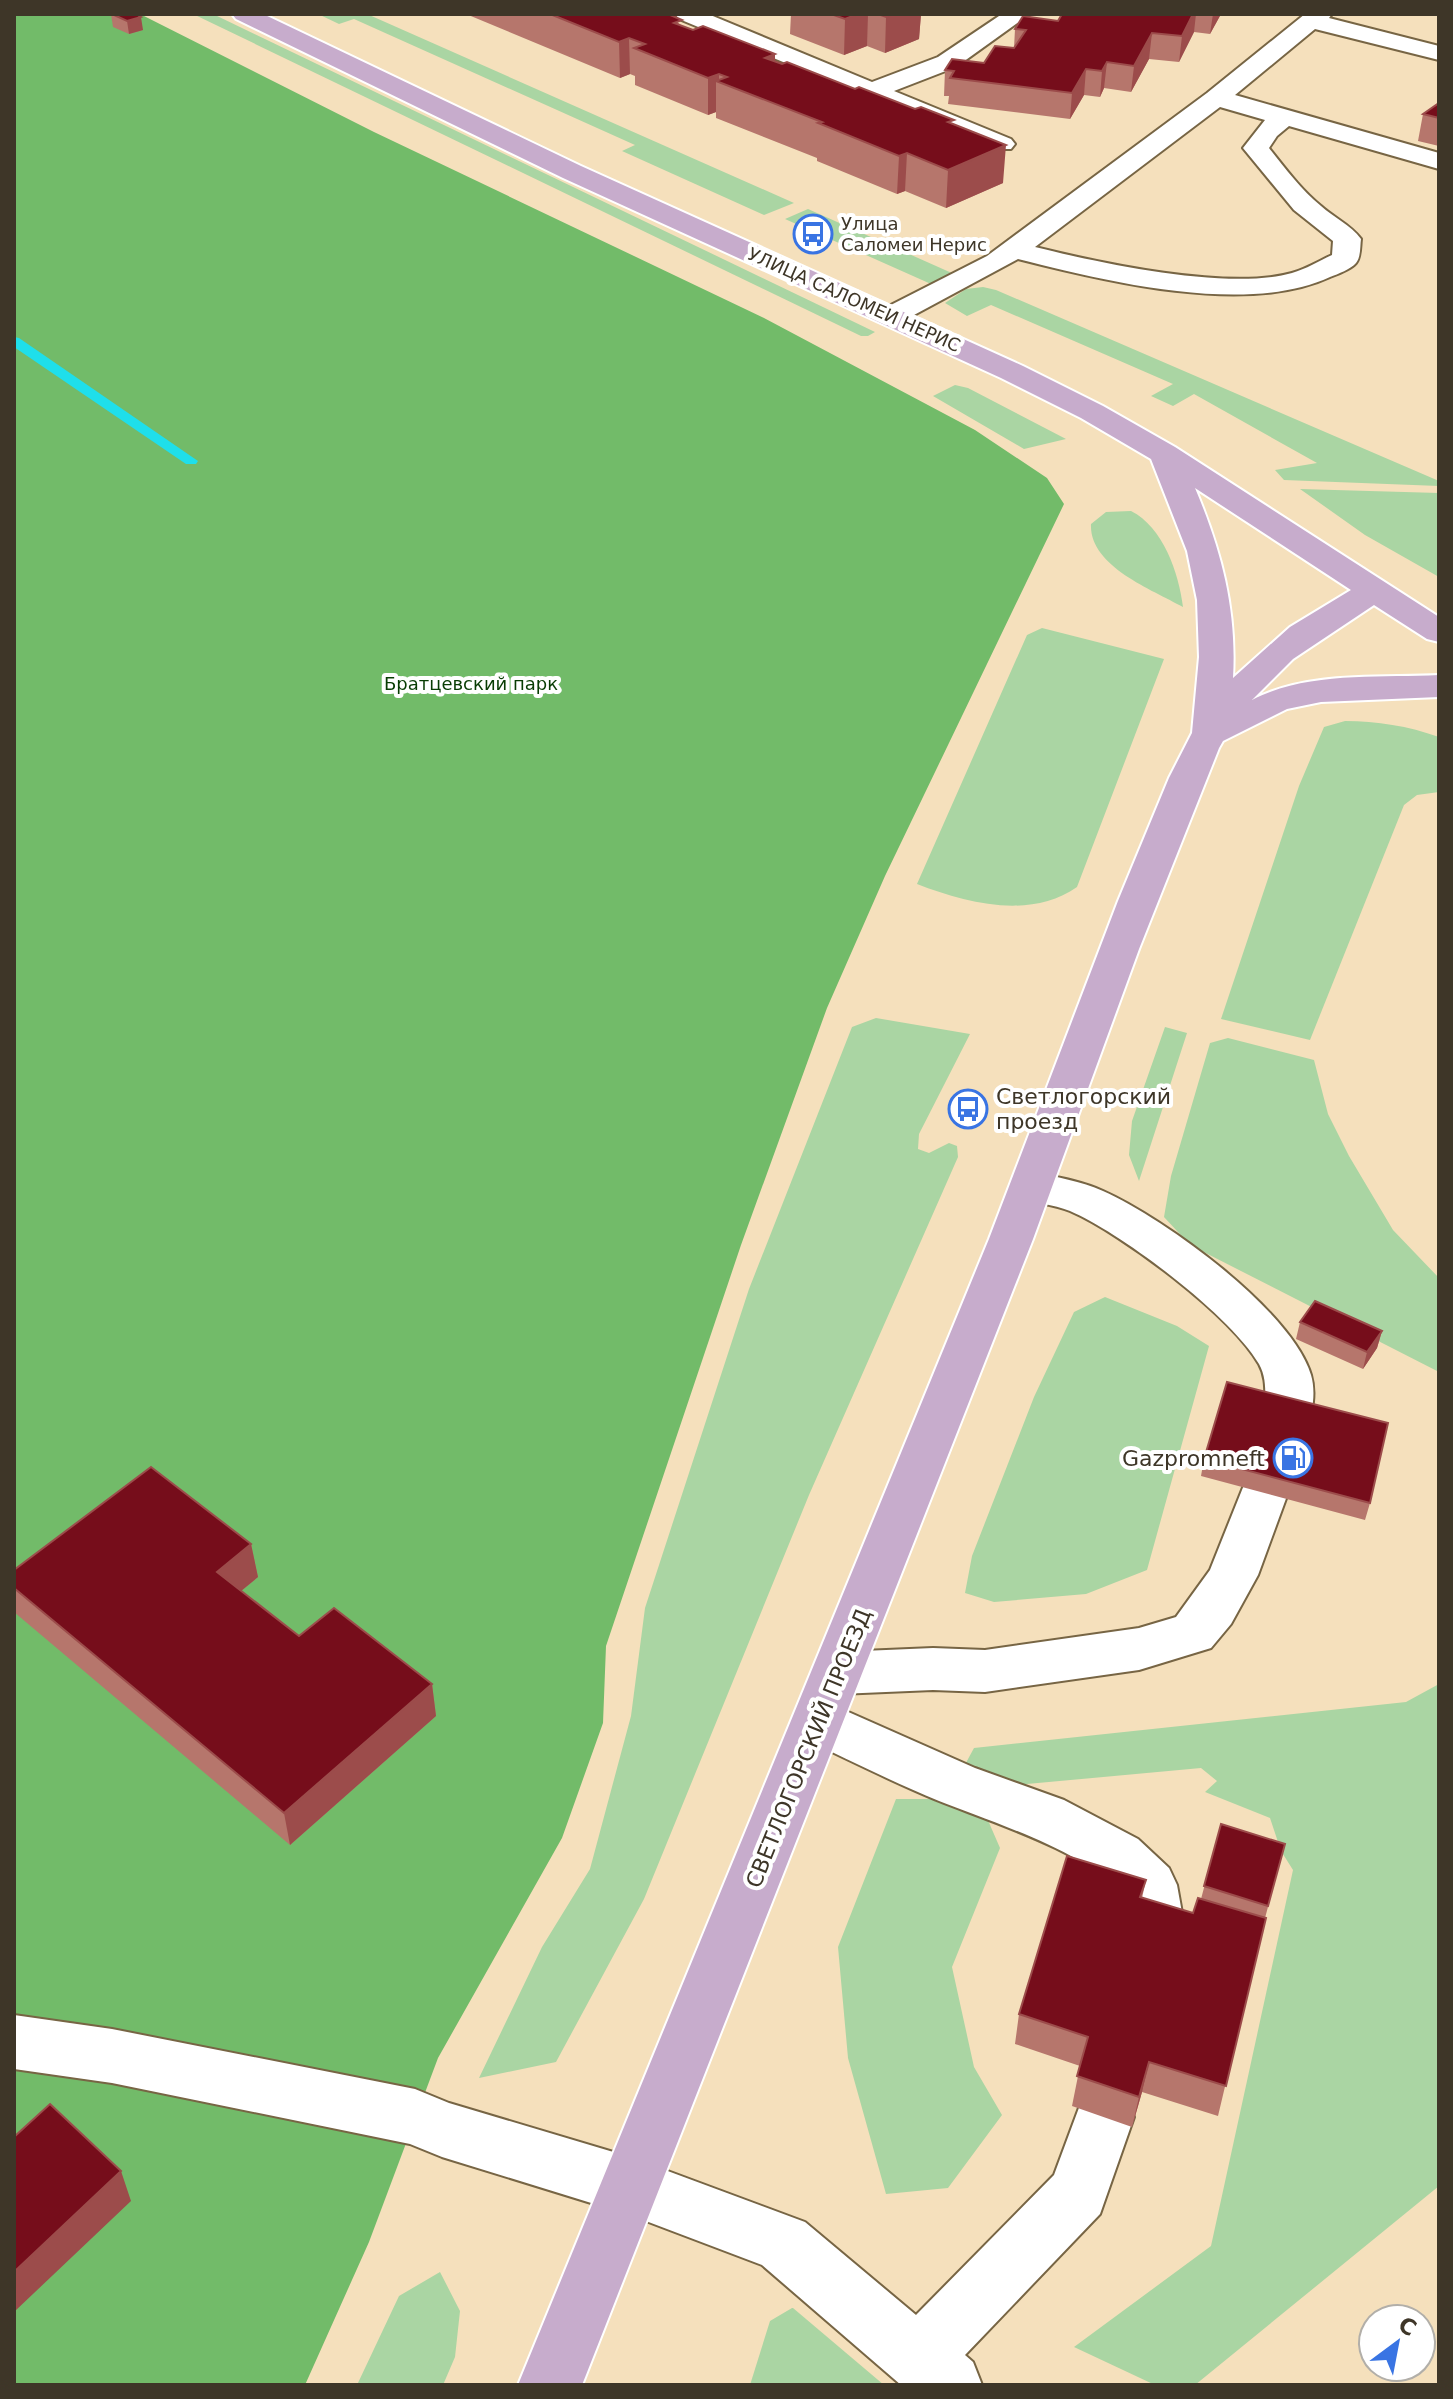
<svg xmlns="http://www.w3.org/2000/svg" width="1453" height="2399" viewBox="0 0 1453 2399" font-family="'DejaVu Sans',sans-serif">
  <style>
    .green { fill: #aad5a3 }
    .forest { fill: #72bb69 }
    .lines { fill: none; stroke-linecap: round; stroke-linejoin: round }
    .stream { fill: #1fdfea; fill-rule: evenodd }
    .minor-casing { stroke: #776544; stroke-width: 4 }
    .major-casing { stroke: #fff; stroke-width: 4 }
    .minor { fill: #fff; fill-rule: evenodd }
    .major { fill: #c7accc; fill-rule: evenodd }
    .wall { fill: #b6766c }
    .shaded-wall { fill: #9c4c4b }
    .building { fill: #760d1b; stroke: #9c4c4b; stroke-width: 2 }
    .labels { text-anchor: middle; stroke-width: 8; stroke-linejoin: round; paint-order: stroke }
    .far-poi-label { font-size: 18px; fill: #3e3628; stroke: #fff; text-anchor: start }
    .far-street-label { font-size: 18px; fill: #3e3628; stroke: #fff }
    .far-park-label { font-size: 18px; fill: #083c03; stroke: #fff }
    .poi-label { font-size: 22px; fill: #3e3628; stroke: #fff; text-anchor: start }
    .street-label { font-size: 22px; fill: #3e3628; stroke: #fff }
  </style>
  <rect width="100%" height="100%" fill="#f5e0bc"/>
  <path class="green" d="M 193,14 L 213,14 L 875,332 L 868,336 L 861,336 Z
    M 318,14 L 367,14 L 794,203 L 764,215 L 622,151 L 635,145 L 354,19 L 339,24 Z
    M 808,209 L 954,274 L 931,284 L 785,219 Z
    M 983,287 L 996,290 L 1439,481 L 1439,486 L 1284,480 L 1275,470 L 1317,463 L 1194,394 L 1173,406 L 1151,396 L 1173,384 L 991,305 L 967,316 L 945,303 L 966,289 Z
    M 955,385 L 968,388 L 1066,439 L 1024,449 L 933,396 Z
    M 1300,489 L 1439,493 L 1439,577 L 1365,535 Z
    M 1131,511 C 1163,527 1179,573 1183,607 C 1151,589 1089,566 1091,524 L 1106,512 Z
    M 1042,628 L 1164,659 L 1077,887 C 1030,920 966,903 917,884 L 1027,635 Z
    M 1345,721 C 1377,721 1408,726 1439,737 L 1439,792 L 1417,795 L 1404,805 L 1310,1040 L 1221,1019 L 1299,786 L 1324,727 Z
    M 876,1018 L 970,1034 L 919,1134 L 918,1149 L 929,1153 L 949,1143 L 957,1146 L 958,1157 L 809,1495 L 644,1899 L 556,2062 L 479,2078 L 542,1947 L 590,1869 L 631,1716 L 645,1608 L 749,1289 L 852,1027 Z
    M 1165,1027 L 1187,1033 L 1139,1181 L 1129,1155 L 1132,1121 Z
    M 1228,1038 L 1314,1060 L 1328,1114 L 1349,1156 L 1393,1230 L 1439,1278 L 1439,1372 L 1190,1245 L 1164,1217 L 1171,1176 L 1210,1043 Z
    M 1105,1297 L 1177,1326 L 1209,1346 L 1147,1570 L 1086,1594 L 994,1602 L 965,1593 L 972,1556 L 1034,1397 L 1074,1312 Z
    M 1439,1684 L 1439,2186 L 1195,2385 L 1155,2385 L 1074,2347 L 1211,2246 L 1293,1870 L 1281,1851 L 1270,1818 L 1205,1792 L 1217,1781 L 1201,1768 L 973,1789 L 961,1772 L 974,1748 L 1406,1702 Z
    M 896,1799 L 937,1799 L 987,1818 L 1000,1848 L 952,1967 L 974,2067 L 1002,2115 L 948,2188 L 886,2194 L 848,2058 L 838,1947 Z
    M 440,2272 L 460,2311 L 455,2357 L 443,2385 L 357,2385 L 399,2296 Z
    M 792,2308 L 793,2308 L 884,2385 L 750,2385 L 770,2321 Z"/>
  <path class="forest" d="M 14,14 L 140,14 L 374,132 L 764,318 L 975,430 L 1047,478 L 1064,504 L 885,876 L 827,1008 L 741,1245 L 606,1646 L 603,1723 L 562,1838 L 438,2058 L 369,2242 L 305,2385 L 14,2385 Z"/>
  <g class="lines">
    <path class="stream" d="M 14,337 L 19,338 L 198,461 L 196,464 L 186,464 L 14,347 Z"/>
    <g class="minor-casing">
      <path id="minor" d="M 675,14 L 708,14 L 872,82 L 938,57 L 1002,14 L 1030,14 L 956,67 L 894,91 L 1011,139 L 1015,144 L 1011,149 L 993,149 L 679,19 Z
        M 1305,14 L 1332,14 L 1329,18 L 1439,46 L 1439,60 L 1315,29 L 1235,95 L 1439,153 L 1439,169 L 1289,126 L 1277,136 L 1269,148 C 1285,168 1301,190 1321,206 C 1334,218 1350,224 1361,239 C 1360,246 1361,257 1356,263 C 1351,269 1338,274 1330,277 C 1247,316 1104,281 1018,259 L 901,322 L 891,325 L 881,322 L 877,316 L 881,310 L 987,256 L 1207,93 ZM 1220,107 L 1265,120 L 1243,148 L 1294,210 L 1333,241 L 1332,255 C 1319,261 1306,269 1292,273 C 1228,291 1100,263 1035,247 Z
        M 1032,1172 C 1056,1177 1081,1181 1103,1191 C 1164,1218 1292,1311 1311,1375 C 1316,1392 1313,1414 1305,1429 L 1288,1434 L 1271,1429 C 1260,1408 1271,1385 1259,1364 C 1230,1315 1123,1234 1070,1211 C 1053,1204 1034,1203 1017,1198 L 1010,1187 L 1017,1176 Z
        M 1263,1474 L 1280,1480 L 1288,1493 L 1258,1575 L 1231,1624 L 1211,1648 L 1139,1670 L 985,1692 L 933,1690 L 839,1694 L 821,1688 L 813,1673 L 821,1658 L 839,1652 L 933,1648 L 985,1650 L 1139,1628 L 1176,1617 L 1210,1570 L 1246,1480 Z
        M 819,1699 L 975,1768 L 1064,1800 L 1138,1839 L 1169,1868 L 1177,1885 L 1186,1935 L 1178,1953 L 1158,1960 L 1138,1953 C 1131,1938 1127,1903 1121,1895 C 1092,1853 986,1820 939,1801 C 892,1782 846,1758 800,1737 L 793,1721 L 800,1705 Z
        M 14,2015 L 112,2029 L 415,2089 L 449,2103 L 630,2157 L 805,2222 L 916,2315 L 1054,2175 L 1083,2097 L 1104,2089 L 1125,2097 L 1134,2117 L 1100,2214 L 965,2355 L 973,2362 L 982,2385 L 901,2385 L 762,2265 L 630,2215 L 442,2157 L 410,2144 L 112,2083 L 14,2069 Z"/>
    </g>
    <g class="major-casing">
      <path id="major" d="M 232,14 L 263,14 L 581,166 L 1023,366 L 1103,406 L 1175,447 L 1439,617 L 1439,642 L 1427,639 L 1374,605 L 1293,659 L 1252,700 C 1307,671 1379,678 1439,675 L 1439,697 L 1321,702 L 1287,709 L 1223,741 L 1219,748 L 1139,949 L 1033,1239 L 582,2385 L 518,2385 L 989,1239 L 1118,901 L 1169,778 L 1192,733 L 1199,657 L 1197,600 L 1187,551 L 1151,459 L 1081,418 L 1001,378 L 563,178 L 236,19 ZM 1195,488 L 1351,590 L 1290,627 L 1233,678 C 1237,609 1221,550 1195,488 Z"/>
    </g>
    <use href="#minor" class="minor"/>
    <use href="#major" class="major"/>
  </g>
  <path class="wall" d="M 111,14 L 136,14 L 143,30 L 129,34 L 113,27 Z
    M 466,14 L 668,14 L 682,26 L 775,61 L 954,125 L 1003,183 L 946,208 L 905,191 L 897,194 L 817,161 L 817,158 L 716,118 L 716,112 L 708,115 L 635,85 L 635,76 L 630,74 L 620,78 Z
    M 791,14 L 921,14 L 919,39 L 885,53 L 867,46 L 844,55 L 790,34 Z
    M 1062,14 L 1221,14 L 1210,34 L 1194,32 L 1179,62 L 1149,59 L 1131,92 L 1104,88 L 1100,97 L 1084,95 L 1070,119 L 948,104 L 949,96 L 944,96 L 945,70 L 984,63 L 1014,48 L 1015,29 L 1058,21 Z
    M 1439,103 L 1439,146 L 1418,141 L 1423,114 Z
    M 1300,1322 L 1382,1331 L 1377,1348 L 1363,1369 L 1296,1339 Z
    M 1204,1459 L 1370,1503 L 1365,1520 L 1201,1476 Z
    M 251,1544 L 258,1577 L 241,1591 L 299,1636 L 432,1684 L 436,1716 L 290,1845 L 14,1612 L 14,1570 Z
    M 1221,1824 L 1285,1844 L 1265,1918 L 1218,2116 L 1142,2092 L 1132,2127 L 1072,2106 L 1080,2066 L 1015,2044 L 1019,2014 L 1146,1880 L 1142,1898 L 1193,1913 L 1201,1899 Z"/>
  <path class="shaded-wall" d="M 858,14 L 868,14 L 867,46 L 844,55 L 845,19 Z
    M 893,14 L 921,14 L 919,39 L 885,53 L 886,17 Z
    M 1193,14 L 1196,14 L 1194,32 L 1179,62 L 1182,36 Z
    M 1213,14 L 1221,14 L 1210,34 Z
    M 141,17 L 143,30 L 129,34 L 127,21 Z
    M 1152,33 L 1149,59 L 1131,92 L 1134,66 Z
    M 629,38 L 630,74 L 620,78 L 619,42 Z
    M 775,54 L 775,91 L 765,58 Z
    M 1107,62 L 1104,88 L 1100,97 L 1102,71 Z
    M 1086,69 L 1084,95 L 1070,119 L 1072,93 Z
    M 719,74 L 719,83 L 716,81 L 716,112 L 708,115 L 708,78 Z
    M 1006,145 L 1003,183 L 946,208 L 948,170 Z
    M 907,153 L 905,191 L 897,194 L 899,156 Z
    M 1382,1331 L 1377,1348 L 1363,1369 L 1367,1352 Z
    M 251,1544 L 258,1577 L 224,1605 L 217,1572 Z
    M 432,1684 L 436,1716 L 290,1845 L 284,1813 Z
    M 1149,2062 L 1142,2092 L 1132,2127 L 1139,2097 Z
    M 121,2171 L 131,2201 L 14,2312 L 14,2272 Z"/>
  <path class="building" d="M 112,14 L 136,14 L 141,17 L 127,21 Z
    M 550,14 L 668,14 L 682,20 L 674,23 L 693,30 L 703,26 L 775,54 L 765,58 L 782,64 L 787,62 L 855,89 L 859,87 L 915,109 L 921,107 L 954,120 L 948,122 L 1006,145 L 948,170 L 907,153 L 899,156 L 818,123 L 822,122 L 716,81 L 727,77 L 719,74 L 708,78 L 634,48 L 645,44 L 629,38 L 619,42 Z
    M 831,14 L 858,14 L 845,19 Z
    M 878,14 L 893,14 L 886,17 Z
    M 1062,14 L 1193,14 L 1182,36 L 1152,33 L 1134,66 L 1107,62 L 1102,71 L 1086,69 L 1072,93 L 950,78 L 954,71 L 945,70 L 952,59 L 984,63 L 995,46 L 1014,48 L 1026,30 L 1015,29 L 1023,16 L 1058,21 Z
    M 1439,103 L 1439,118 L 1423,114 Z
    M 1315,1301 L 1382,1331 L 1367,1352 L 1300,1322 Z
    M 1227,1382 L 1388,1423 L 1370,1503 L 1204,1459 Z
    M 151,1467 L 251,1544 L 217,1572 L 299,1636 L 334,1608 L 432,1684 L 284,1813 L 14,1588 L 14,1570 Z
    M 1221,1824 L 1285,1844 L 1268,1906 L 1204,1886 Z
    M 1067,1856 L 1146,1880 L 1140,1897 L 1193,1913 L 1198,1898 L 1266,1918 L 1226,2086 L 1149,2062 L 1139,2097 L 1077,2076 L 1088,2037 L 1019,2014 Z
    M 50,2104 L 121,2171 L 14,2272 L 14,2137 Z"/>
  <defs>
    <g id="bus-ring" transform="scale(2)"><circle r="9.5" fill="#fff" stroke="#3974e3" stroke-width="1.5"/><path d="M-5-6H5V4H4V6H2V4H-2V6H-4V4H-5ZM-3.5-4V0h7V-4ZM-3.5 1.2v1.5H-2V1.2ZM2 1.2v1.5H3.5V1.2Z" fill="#3974e3"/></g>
    <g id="fuel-ring" transform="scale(2)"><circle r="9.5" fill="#fff" stroke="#3974e3" stroke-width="1.5"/><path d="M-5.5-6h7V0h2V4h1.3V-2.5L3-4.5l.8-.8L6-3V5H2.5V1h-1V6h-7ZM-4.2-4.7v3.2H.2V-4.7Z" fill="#3974e3"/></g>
  </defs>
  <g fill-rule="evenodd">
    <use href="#bus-ring" x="813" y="234"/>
    <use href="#bus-ring" x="968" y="1109"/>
    <use href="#fuel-ring" x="1293" y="1458"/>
  </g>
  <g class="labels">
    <g class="far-poi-label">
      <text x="841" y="230">Улица<tspan x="841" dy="21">Саломеи Нерис</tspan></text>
    </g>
    <g class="far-street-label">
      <text transform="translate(854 300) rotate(24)" y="6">УЛИЦА САЛОМЕИ НЕРИС</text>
    </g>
    <g class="far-park-label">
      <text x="471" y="690">Братцевский парк</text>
    </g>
    <g class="poi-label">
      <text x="996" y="1104">Светлогорский<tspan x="996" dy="25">проезд</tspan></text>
      <text x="1265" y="1466" text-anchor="end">Gazpromneft</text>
    </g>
    <g class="street-label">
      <text transform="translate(808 1748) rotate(-68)" y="8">СВЕТЛОГОРСКИЙ ПРОЕЗД</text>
    </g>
  </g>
  <rect width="1453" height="2399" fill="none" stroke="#3e3628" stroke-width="32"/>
  <g transform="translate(1397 2343) rotate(32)"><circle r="38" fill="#ffffff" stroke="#b2afa9" stroke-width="2"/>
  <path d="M0-6L14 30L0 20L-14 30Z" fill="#3974e3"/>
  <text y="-12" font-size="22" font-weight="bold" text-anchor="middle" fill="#3e3628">С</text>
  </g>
</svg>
